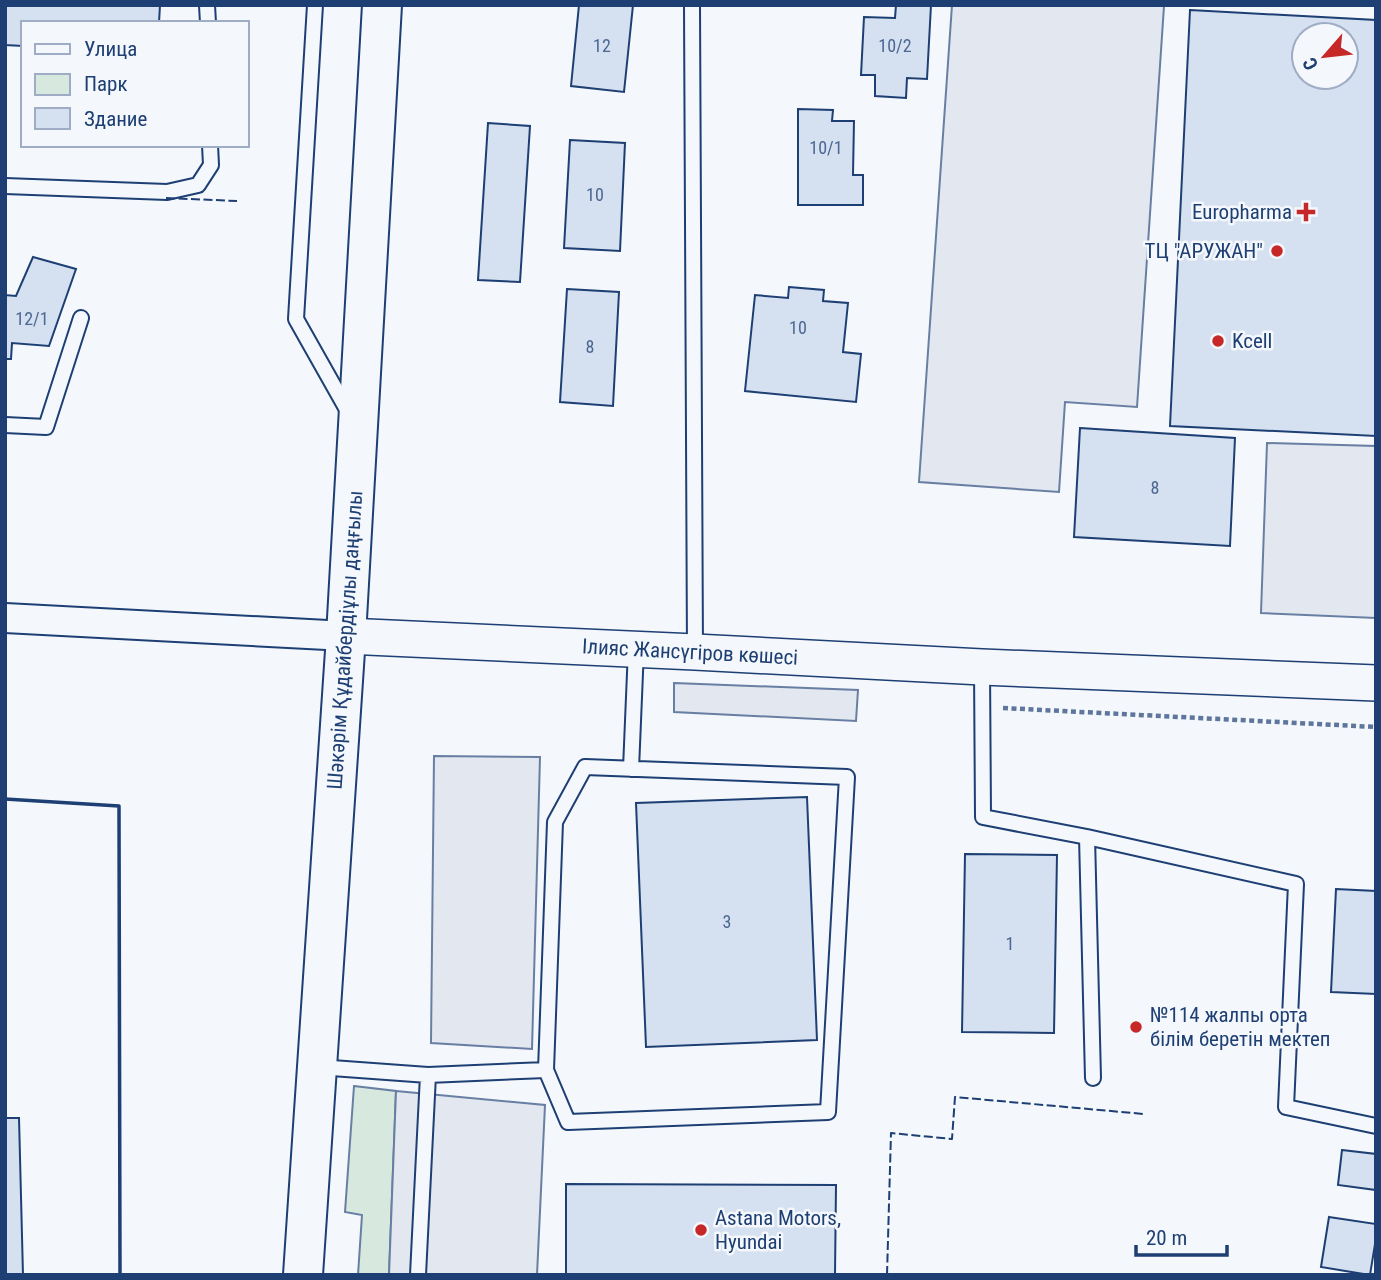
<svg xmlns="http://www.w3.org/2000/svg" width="1381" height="1280" viewBox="0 0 1381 1280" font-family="'Roboto Condensed',sans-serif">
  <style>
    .green { fill: #d7e8df; stroke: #687fa3; stroke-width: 2 }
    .parking { fill: #e3e8f0; stroke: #687fa3; stroke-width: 2 }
    .building { fill: #d5e0f0; stroke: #1d3f73; stroke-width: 2; fill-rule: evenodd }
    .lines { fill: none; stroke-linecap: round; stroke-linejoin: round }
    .service-casing { stroke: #1d3f73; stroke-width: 18 }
    .minor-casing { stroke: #1d3f73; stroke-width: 32 }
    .tertiary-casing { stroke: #1d3f73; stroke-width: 38 }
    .secondary-casing { stroke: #1d3f73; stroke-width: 42 }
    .path { stroke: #5e769c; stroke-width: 4.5; stroke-dasharray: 5 3.5; stroke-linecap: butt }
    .service { stroke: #f4f7fb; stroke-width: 14 }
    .minor { stroke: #f4f7fb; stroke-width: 28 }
    .tertiary { stroke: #f4f7fb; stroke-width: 35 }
    .secondary { stroke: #f4f7fb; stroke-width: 38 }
    .fence { stroke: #1d3f73; stroke-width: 2; stroke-dasharray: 9 3.5; stroke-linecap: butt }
    .wall { stroke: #1d3f73; stroke-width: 3.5 }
    .poi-dot { fill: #c62828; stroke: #f4f7fb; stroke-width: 2.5 }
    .labels { text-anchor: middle; stroke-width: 5; stroke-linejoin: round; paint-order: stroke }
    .number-label { font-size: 18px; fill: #4b6792 }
    .poi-label { font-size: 21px; fill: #1d3f73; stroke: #f4f7fb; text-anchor: start }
    .street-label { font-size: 21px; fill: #1d3f73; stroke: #f4f7fb }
  </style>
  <rect width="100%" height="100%" fill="#f4f7fb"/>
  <path class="green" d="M 354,1086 L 396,1091 L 389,1275 L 358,1275 L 362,1215 L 345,1212 Z"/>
  <path class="parking" d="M 952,5 L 1164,6 L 1137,407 L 1065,402 L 1059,492 L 919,482 Z
    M 1267,443 L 1376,446 L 1376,618 L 1261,613 Z
    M 674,683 L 858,690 L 856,721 L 674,712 Z
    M 434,756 L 540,757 L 532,1049 L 431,1043 Z
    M 396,1091 L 545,1105 L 537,1275 L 389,1275 Z"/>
  <path class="building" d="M 5,5 L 160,5 L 159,23 L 23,23 L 23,46 L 5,45 Z
    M 579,5 L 633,5 L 624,92 L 571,86 Z
    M 896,5 L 931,5 L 927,79 L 907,78 L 906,98 L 875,96 L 875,75 L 861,75 L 864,17 L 895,18 Z
    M 1190,10 L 1376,20 L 1376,436 L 1170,426 ZM 1304,35 L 1346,35 L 1346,77 L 1304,77 Z
    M 798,109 L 833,110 L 832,121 L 854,121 L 853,175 L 863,175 L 863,205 L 798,205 Z
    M 488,123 L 530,126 L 520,282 L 478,280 Z
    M 570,140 L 625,143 L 620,251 L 564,248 Z
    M 33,257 L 76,269 L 49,346 L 12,343 L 11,359 L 5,359 L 5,295 L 16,296 Z
    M 789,287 L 824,290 L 823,301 L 848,303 L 843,352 L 861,354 L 856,402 L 745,391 L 755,295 L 788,298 Z
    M 567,289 L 619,292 L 613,406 L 560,402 Z
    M 1080,428 L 1235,438 L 1230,546 L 1074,537 Z
    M 807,797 L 817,1040 L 646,1047 L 636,803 Z
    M 965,854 L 1057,855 L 1054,1033 L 962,1032 Z
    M 1336,889 L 1376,891 L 1376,994 L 1331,992 Z
    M 5,1118 L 19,1118 L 23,1275 L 5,1275 Z
    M 1342,1150 L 1376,1154 L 1376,1190 L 1338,1185 Z
    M 566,1184 L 836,1185 L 835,1275 L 566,1275 Z
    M 1329,1217 L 1376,1224 L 1376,1238 L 1370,1275 L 1321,1267 Z"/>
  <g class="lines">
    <g class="service-casing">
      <path id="service" d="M 207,5 L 208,23
        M 315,5 L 296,319 L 349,413
        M 692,5 L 695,652
        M 5,186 L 167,192 L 198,185 L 211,165 L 210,145
        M 5,425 L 46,427 L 81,318
        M 982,667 L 983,817 L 1087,837 L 1093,1078
        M 631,769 L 636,649
        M 1087,837 L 1296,884 L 1286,1107 L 1376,1126
        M 318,1067 L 428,1075
        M 418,1275 L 428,1075 L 546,1070 L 555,822 L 585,767 L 847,777 L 828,1112 L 568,1122 L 546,1070"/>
    </g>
    <g class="minor-casing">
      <path id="minor" d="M 5,618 L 346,636"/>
    </g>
    <g class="tertiary-casing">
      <path id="tertiary" d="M 346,636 L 695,652 L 982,667 L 1376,683"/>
    </g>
    <g class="secondary-casing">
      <path id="secondary" d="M 303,1275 L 346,636 L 382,5"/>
    </g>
    <path class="path" d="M 1003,708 L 1376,727"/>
    <use href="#service" class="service"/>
    <use href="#minor" class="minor"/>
    <use href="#tertiary" class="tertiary"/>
    <use href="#secondary" class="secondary"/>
    <path class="fence" d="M 166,198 L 237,201
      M 887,1275 L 891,1133 L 952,1139 L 955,1097 L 1144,1114"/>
    <path class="wall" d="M 5,799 L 119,806 L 120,1275"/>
  </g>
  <g class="poi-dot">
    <path d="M1302.5 201.5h7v7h7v7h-7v7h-7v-7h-7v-7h7z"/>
    <circle cx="1277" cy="251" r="7"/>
    <circle cx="1218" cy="341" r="7"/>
    <circle cx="1136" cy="1027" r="7"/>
    <circle cx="701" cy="1230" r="7"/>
  </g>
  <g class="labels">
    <g class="number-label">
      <text x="602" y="52">12</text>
      <text x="895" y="52">10/2</text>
      <text x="826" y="154">10/1</text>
      <text x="595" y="201">10</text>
      <text x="32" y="325">12/1</text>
      <text x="798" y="334">10</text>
      <text x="590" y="353">8</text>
      <text x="1155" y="494">8</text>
      <text x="727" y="928">3</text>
      <text x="1010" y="950">1</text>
    </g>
    <g class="poi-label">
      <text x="1292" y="219" text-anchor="end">Europharma</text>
      <text x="1263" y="258" text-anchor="end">ТЦ "АРУЖАН"</text>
      <text x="1232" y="348">Kcell</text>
      <text x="1150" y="1022">№114 жалпы орта<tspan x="1150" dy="24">білім беретін мектеп</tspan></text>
      <text x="715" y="1225">Astana Motors,<tspan x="715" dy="24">Hyundai</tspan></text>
    </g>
    <g class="street-label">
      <text transform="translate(345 640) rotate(-86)" y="7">Шәкәрім Құдайбердіұлы даңғылы</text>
      <text transform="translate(690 652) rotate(3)" y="7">Ілияс Жансүгіров көшесі</text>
    </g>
  </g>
  <rect width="1381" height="1280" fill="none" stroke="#1d3f73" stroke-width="14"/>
  <rect x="21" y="21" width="228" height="126" fill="#f4f7fb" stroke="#9eadc5" stroke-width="2"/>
  <rect x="35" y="44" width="35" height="10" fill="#f4f7fb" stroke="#9eadc5" stroke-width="2"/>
  <text x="84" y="56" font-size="21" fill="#1d3f73">Улица</text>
  <rect x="35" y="74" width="35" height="21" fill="#d7e8df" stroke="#9eadc5" stroke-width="2"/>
  <text x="84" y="91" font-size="21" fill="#1d3f73">Парк</text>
  <rect x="35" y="108" width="35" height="21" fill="#d5e0f0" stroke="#9eadc5" stroke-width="2"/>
  <text x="84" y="126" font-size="21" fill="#1d3f73">Здание</text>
  <g transform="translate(1325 56) rotate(242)"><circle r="33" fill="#f4f7fb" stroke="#9eadc5" stroke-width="2"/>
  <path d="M0-5L12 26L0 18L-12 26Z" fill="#c62828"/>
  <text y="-10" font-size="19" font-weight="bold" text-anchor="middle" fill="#1d3f73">С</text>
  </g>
  <path d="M1136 1245v10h91v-10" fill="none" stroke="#1d3f73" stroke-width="3.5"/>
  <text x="1146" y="1245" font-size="21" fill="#1d3f73" stroke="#f4f7fb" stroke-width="5" paint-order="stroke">20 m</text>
</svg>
